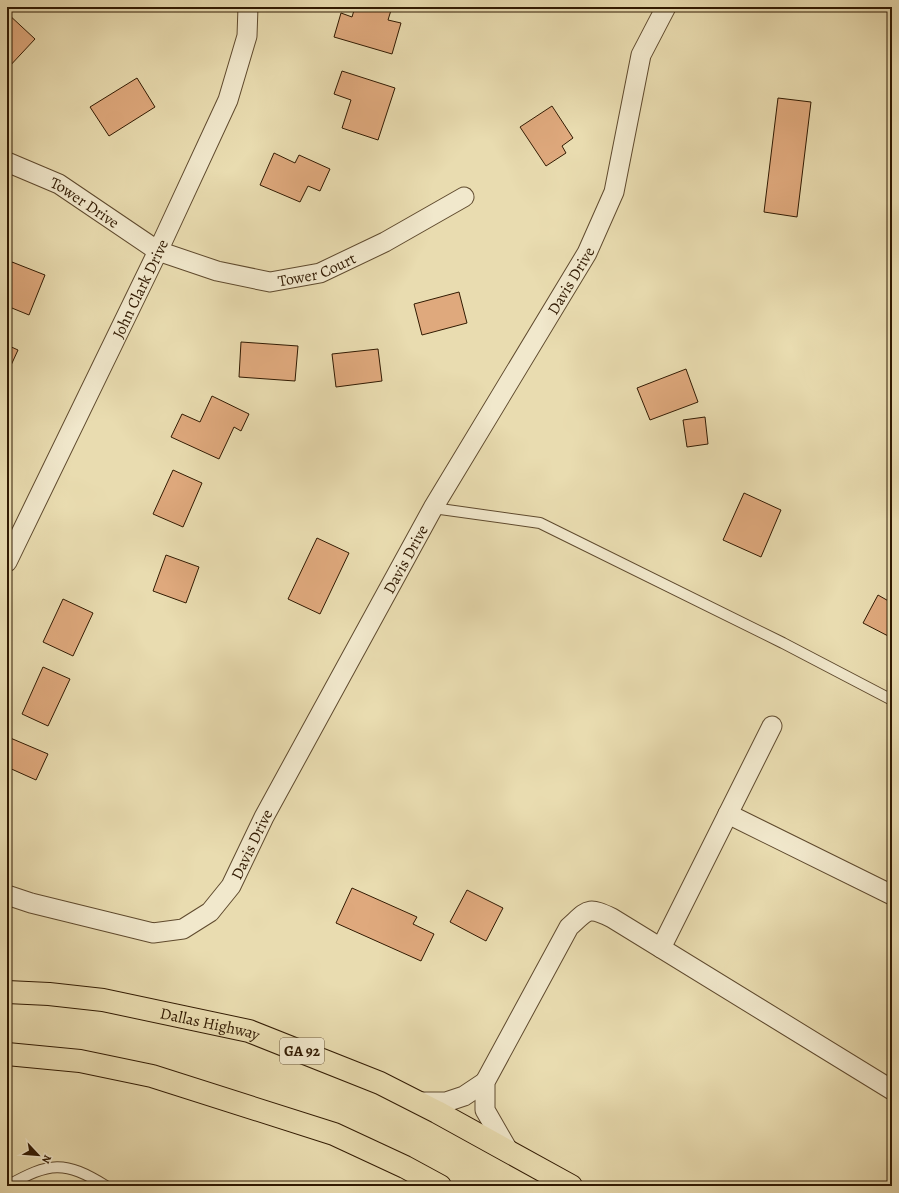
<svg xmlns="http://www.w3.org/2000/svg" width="899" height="1193" viewBox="0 0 899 1193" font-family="Alegreya,serif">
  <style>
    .building { fill: #dfa97d; stroke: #311a02 }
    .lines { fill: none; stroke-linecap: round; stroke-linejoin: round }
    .service-casing { stroke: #5f4a2e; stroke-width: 12 }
    .minor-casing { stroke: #5f4a2e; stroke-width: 21 }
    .primary-casing { stroke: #311a02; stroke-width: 24 }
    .service { stroke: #f1e8cc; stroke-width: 10 }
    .minor { stroke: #f1e8cc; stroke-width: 19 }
    .primary { stroke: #e9dcb0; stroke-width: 22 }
    .labels { text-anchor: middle; stroke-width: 3; stroke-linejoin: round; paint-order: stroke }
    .shield { fill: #f1e8cc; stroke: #6b583f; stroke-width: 1 }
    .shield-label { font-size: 15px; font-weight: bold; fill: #311a02 }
    .street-label { font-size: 16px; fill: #311a02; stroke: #f1e8cc }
  </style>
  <rect width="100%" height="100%" fill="#e9dcb0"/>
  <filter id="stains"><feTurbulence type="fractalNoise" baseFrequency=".005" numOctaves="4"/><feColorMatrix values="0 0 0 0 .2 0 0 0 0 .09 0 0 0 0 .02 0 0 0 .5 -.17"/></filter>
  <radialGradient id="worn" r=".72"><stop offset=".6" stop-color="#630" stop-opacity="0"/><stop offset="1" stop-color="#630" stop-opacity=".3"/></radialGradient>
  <path class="building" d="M 355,7 L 392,7 L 388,20 L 401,23 L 392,54 L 334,37 L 341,13 L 352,17 Z
    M 7,13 L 35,39 L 7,69 Z
    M 342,71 L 395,88 L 378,140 L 342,128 L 351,100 L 334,94 Z
    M 137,78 L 155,107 L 109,136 L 90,107 Z
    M 778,98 L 811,102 L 797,217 L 764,212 Z
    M 552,106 L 573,138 L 562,146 L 566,153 L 546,166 L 520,127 Z
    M 274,153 L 295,163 L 299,155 L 330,169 L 320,191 L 308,186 L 300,202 L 260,185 Z
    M 12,262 L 45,275 L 29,315 L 7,306 L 7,275 Z
    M 459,292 L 467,323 L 422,335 L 414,304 Z
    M 241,342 L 298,346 L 295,381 L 239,377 Z
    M 7,345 L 18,350 L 7,374 Z
    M 378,349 L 382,381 L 336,387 L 332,354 Z
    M 686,369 L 698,402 L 650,420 L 637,388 Z
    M 212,396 L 249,414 L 241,431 L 234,427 L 219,459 L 171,437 L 182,414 L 200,422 Z
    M 705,417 L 708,444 L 687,447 L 683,420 Z
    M 173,470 L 202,483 L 183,527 L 153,514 Z
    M 744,493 L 781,510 L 761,557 L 723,540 Z
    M 317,538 L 349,553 L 320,614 L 288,599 Z
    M 166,555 L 199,567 L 186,603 L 153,591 Z
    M 878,595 L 892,603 L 892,638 L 863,623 Z
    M 63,599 L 93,613 L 73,656 L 43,642 Z
    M 43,667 L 70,679 L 48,726 L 22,714 Z
    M 8,737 L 48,754 L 36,780 L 7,767 Z
    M 352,888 L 417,917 L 413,924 L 434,934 L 421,961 L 336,923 Z
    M 467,890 L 503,908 L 486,941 L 450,922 Z"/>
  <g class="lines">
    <g class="service-casing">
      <path id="service" d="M 433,508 L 540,523 L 783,643 L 892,700
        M 7,1186 C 50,1162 64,1160 106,1186"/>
    </g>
    <g class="minor-casing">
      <g id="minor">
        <path id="s1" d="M 7,162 L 59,184 L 158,251 L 217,271 L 270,282 L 320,273 L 385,242 L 464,197"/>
        <path id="s2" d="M 7,562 L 158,251 L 228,100 L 247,36 L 248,7"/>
        <path d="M 728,814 L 892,895"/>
        <path id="s3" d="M 7,895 L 31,903 L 153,933 L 183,929 L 210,912 L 231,886 L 264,817 L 433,508 L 587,253 L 614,192 L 641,55 L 666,7"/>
        <path d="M 661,948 L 772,726"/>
        <path d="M 418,1102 L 446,1102 L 464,1096 L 485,1082"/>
        <path d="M 508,1150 L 485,1110 L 485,1082 L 569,927 C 588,910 587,906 612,918 L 892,1090"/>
      </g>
    </g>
    <g class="primary-casing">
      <g id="primary">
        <path id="s4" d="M 7,992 L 49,994 L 103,1000 L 249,1031 L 380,1083 L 437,1112 L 571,1186"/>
        <path d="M 7,1054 L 80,1061 L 152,1076 L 334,1134 L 405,1167 L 440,1186"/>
      </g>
    </g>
    <use href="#service" class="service"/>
    <use href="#minor" class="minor"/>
    <use href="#primary" class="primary"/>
  </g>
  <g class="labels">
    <rect class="shield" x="280" y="1038" width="44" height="26" rx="3"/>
    <g class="shield-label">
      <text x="302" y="1056">GA 92</text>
    </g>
    <g class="street-label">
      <text dy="6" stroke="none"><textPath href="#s1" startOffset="88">Tower Drive</textPath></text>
      <text dy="6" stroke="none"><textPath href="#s1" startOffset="341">Tower Court</textPath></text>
      <text dy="6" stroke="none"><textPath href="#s3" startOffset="941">Davis Drive</textPath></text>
      <text dy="6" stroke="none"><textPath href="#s2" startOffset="304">John Clark Drive</textPath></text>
      <text dy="6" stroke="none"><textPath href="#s3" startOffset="617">Davis Drive</textPath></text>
      <text dy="6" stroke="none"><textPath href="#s3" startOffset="293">Davis Drive</textPath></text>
      <text dy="6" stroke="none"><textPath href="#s4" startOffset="206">Dallas Highway</textPath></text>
    </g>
  </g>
  <rect width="899" height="1193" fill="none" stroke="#e9dcb0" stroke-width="24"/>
  <rect x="8" y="8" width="883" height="1177" fill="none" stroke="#311a02" stroke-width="2"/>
  <rect x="12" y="12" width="875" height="1169" fill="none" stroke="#311a02"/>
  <g transform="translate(38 1155) rotate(116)" stroke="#f1e8cc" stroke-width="3" paint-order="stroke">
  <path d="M0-3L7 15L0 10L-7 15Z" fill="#311a02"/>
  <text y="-6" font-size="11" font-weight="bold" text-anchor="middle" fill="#311a02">N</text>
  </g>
  <rect width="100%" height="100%" filter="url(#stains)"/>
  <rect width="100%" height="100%" fill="url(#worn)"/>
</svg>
